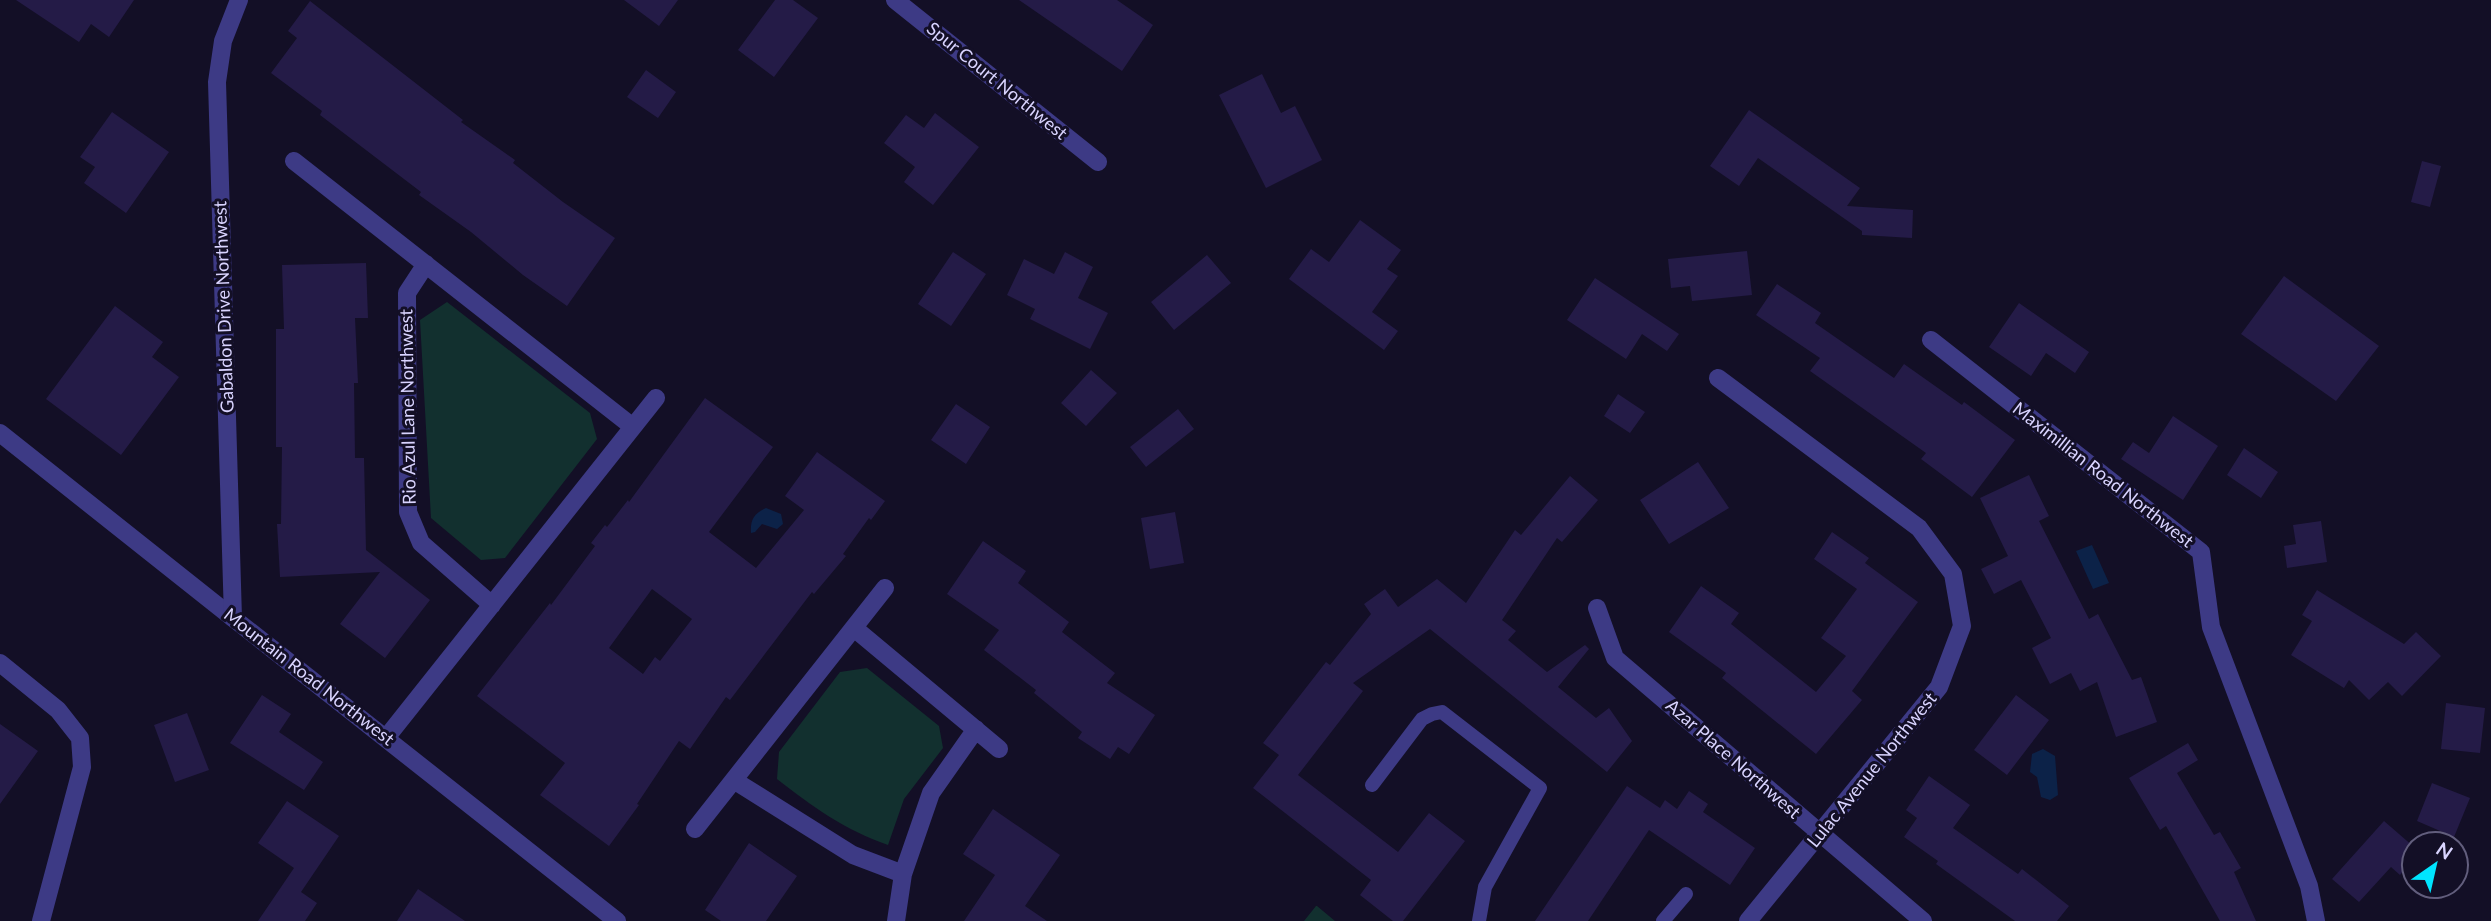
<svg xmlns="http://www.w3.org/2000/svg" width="2491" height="921" viewBox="0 0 2491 921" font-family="Lato,sans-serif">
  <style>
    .green { fill: #12302f }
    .water { fill: #0c2248 }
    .building { fill: #241b47; fill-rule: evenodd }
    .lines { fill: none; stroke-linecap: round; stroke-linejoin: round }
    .service { stroke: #3d3a85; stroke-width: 14 }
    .minor { stroke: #3d3a85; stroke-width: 18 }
    .tertiary { stroke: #3d3a85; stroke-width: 18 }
    .labels { text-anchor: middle; stroke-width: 6; stroke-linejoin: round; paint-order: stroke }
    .street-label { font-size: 18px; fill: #d9d4ff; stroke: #130f26 }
  </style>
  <rect width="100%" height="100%" fill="#130f26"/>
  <path class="green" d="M 447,302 L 590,413 L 597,439 L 505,558 L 481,560 L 431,518 L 420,320 Z
    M 867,668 L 939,726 L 943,748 L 904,799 L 888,845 C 845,830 813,807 777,779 L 779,752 L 840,672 Z
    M 1316,906 L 1317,906 L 1335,921 L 1304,921 Z"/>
  <path class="water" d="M 766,508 L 781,514 L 783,524 L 777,529 L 762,524 L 755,532 L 751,533 C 750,520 754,513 766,508 Z
    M 2092,545 L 2109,583 L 2093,589 L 2076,551 Z
    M 2043,749 L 2055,756 L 2058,795 L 2050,800 L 2041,797 L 2037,777 L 2030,772 L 2032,754 Z"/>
  <path class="building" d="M 16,0 L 134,0 L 109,37 L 91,24 L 79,42 Z
    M 624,0 L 678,0 L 659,26 Z
    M 775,0 L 793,0 L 818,18 L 774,77 L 738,50 Z
    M 1019,0 L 1117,0 L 1153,25 L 1122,71 Z
    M 310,1 L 463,120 L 461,122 L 515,160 L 513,163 L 563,202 L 615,238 L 567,306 L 523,275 L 471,232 L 419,195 L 421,192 L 320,115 L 322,111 L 271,73 L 297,38 L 288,31 Z
    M 646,70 L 676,92 L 658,118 L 627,97 Z
    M 1262,74 L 1281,113 L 1295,106 L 1322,160 L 1266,188 L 1219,95 Z
    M 1749,110 L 1860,188 L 1847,206 L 1913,210 L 1912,238 L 1862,235 L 1862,231 L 1758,158 L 1739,186 L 1710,166 Z
    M 112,112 L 169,152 L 126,213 L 84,183 L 95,167 L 80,157 Z
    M 935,113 L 979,147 L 933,205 L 904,182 L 915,167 L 884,143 L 906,115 L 924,128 Z
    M 2422,161 L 2441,166 L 2430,207 L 2411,202 Z
    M 1360,220 L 1401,250 L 1387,269 L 1398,276 L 1372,312 L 1398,331 L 1384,350 L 1289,279 L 1311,249 L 1329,262 Z
    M 1747,251 L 1752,295 L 1692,301 L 1690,286 L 1671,288 L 1668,259 Z
    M 953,252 L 986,274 L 951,326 L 918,304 Z
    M 1065,252 L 1093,267 L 1078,298 L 1108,313 L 1090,349 L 1030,319 L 1035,309 L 1007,295 L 1024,259 L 1054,274 Z
    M 1207,255 L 1231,283 L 1174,330 L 1151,302 Z
    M 366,263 L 368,318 L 355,318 L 358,383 L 354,383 L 355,458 L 364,458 L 366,550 L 430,600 L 385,658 L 340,624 L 380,572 L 280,577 L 277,524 L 281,524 L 282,447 L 276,447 L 276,329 L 284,329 L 282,265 Z
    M 2284,276 L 2379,346 L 2336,401 L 2241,334 Z
    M 1595,278 L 1679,334 L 1667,351 L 1642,334 L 1626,359 L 1567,320 Z
    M 1777,284 L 1821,313 L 1815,323 L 1894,378 L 1904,364 L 1962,405 L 1964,402 L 2015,440 L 1972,497 L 1921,459 L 1926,453 L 1810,371 L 1820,358 L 1756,315 Z
    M 2019,303 L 2089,352 L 2075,373 L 2046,353 L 2031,376 L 1989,347 Z
    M 115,306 L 163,342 L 152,357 L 179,377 L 121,455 L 46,399 Z
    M 1091,370 L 1117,393 L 1086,426 L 1061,403 Z
    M 1618,394 L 1645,412 L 1630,433 L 1604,416 Z
    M 705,398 L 773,447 L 709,532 L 756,568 L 804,510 L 785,496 L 817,452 L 885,501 L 871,520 L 869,518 L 843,554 L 846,556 L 814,594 L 812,592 L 730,700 L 726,697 L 690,749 L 679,741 L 637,804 L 639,805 L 609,846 L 540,795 L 565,763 L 477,696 L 550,603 L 551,605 L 595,546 L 591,543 L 605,525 L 607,527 L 628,500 L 629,502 ZM 652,589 L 692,619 L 660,661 L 655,657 L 643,674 L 609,648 Z
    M 956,404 L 990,427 L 966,464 L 931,440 Z
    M 1178,409 L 1194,429 L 1146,467 L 1130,447 Z
    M 2173,416 L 2218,446 L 2183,500 L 2121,459 L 2133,442 L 2149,453 Z
    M 2244,448 L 2278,472 L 2261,498 L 2227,475 Z
    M 1698,462 L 1729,508 L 1669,544 L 1640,500 Z
    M 2029,475 L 2049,516 L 2039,521 L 2089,619 L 2098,614 L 2132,680 L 2141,677 L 2157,722 L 2116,737 L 2097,682 L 2080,691 L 2071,673 L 2050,684 L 2032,648 L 2051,638 L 2021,580 L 1994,594 L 1981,569 L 2008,556 L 1980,498 Z
    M 1570,476 L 1598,500 L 1562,542 L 1557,538 L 1502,620 L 1516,631 L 1508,640 L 1547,672 L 1585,645 L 1589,649 L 1558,687 L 1596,718 L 1609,708 L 1632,741 L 1607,772 L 1430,629 L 1353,683 L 1363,691 L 1298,775 L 1398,852 L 1429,813 L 1465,841 L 1403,921 L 1393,921 L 1360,895 L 1371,880 L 1253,788 L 1279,755 L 1263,743 L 1326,662 L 1330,665 L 1371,614 L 1364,604 L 1385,589 L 1398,607 L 1437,579 L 1466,603 L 1515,530 L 1521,535 Z
    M 1175,512 L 1184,563 L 1150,569 L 1141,518 Z
    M 2321,521 L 2327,562 L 2287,568 L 2284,546 L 2296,544 L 2293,525 Z
    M 1832,532 L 1869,558 L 1865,563 L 1918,602 L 1852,691 L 1862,700 L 1816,754 L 1722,678 L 1726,673 L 1669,632 L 1701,586 L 1739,613 L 1731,624 L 1816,692 L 1846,656 L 1821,638 L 1857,589 L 1814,559 Z
    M 983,541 L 1026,571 L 1018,583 L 1069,622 L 1062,632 L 1115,673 L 1107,683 L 1155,715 L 1129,754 L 1118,747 L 1110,759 L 1078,738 L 1082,732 L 1034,693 L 1036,690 L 984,650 L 999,630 L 947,594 Z
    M 2317,590 L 2404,644 L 2416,632 L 2441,656 L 2402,696 L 2388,682 L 2369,700 L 2349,680 L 2344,688 L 2291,655 L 2312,621 L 2302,615 Z
    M 262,695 L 291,714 L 279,732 L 323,762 L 304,790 L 230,743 Z
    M 2016,695 L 2049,720 L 2007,775 L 1974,750 Z
    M 2446,703 L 2485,708 L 2480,753 L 2441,749 Z
    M 187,713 L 209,770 L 175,782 L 154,725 Z
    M 0,724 L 38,751 L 0,804 Z
    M 2188,743 L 2198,760 L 2177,773 L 2214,835 L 2220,832 L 2241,868 L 2234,872 L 2256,921 L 2220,921 L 2166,826 L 2160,830 L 2129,778 Z
    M 1929,776 L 1970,805 L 1953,828 L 2018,874 L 2022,869 L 2069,906 L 2057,921 L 2015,921 L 1936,864 L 1938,861 L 1904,837 L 1917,818 L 1906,810 Z
    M 2432,783 L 2470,798 L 2454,837 L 2417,821 Z
    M 1627,786 L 1660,808 L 1665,800 L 1677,809 L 1689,791 L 1708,804 L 1703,812 L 1755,848 L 1730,885 L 1649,830 L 1588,921 L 1535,921 Z
    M 287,801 L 339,836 L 301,892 L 317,903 L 305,921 L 258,921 L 294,868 L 258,843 Z
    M 993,809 L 1060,855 L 1025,906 L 1047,921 L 964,921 L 995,875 L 963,854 Z
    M 2384,821 L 2414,847 L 2414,859 L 2400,875 L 2391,867 L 2359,902 L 2332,879 Z
    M 749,843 L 797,876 L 766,921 L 721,921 L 705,910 Z
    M 418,889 L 465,921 L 397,921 Z"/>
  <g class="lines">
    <path class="service" d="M 1372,785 L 1422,719 L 1432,714 L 1442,712 L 1540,788 L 1485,887 L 1479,921
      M 1663,921 L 1686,894"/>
    <path class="minor" d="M 895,0 L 1098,162
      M 294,161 L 633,427
      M 426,264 L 407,293 L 408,512 L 421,543 L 492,605
      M 1931,340 L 2201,552 L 2211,627 L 2309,886 L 2316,921
      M 1718,378 L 1919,528 L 1953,574 L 1962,626 L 1939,687 L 1748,921
      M 0,433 L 233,618
      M 1597,608 L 1615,658 L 1923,921
      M 854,628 L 999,749
      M 0,663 L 58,710 L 80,738 L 82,767 L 41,921
      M 386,738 L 656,398
      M 735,781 L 853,855 L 903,874
      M 695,829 L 885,588
      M 896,921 L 903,874 L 931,793 L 976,729"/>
    <path class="tertiary" d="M 239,0 L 223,41 L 217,82 L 233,618 L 617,921"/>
  </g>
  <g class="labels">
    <g class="street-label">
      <text transform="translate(997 81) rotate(39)" y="6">Spur Court Northwest</text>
      <text transform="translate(224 307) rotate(-92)" y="6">Gabaldon Drive Northwest</text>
      <text transform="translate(408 407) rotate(-91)" y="6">Rio Azul Lane Northwest</text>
      <text transform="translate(2103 475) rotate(38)" y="6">Maximillian Road Northwest</text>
      <text transform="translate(309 677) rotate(38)" y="6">Mountain Road Northwest</text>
      <text transform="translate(1733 759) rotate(41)" y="6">Azar Place Northwest</text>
      <text transform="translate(1872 770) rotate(-51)" y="6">Lulac Avenue Northwest</text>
    </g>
  </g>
  <g transform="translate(2435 865) rotate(34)"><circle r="33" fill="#130f26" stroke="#625e7d" stroke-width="2"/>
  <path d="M0-5L12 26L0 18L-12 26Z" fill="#00e5ff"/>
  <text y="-10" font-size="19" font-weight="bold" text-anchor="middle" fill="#d9d4ff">N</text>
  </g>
</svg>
